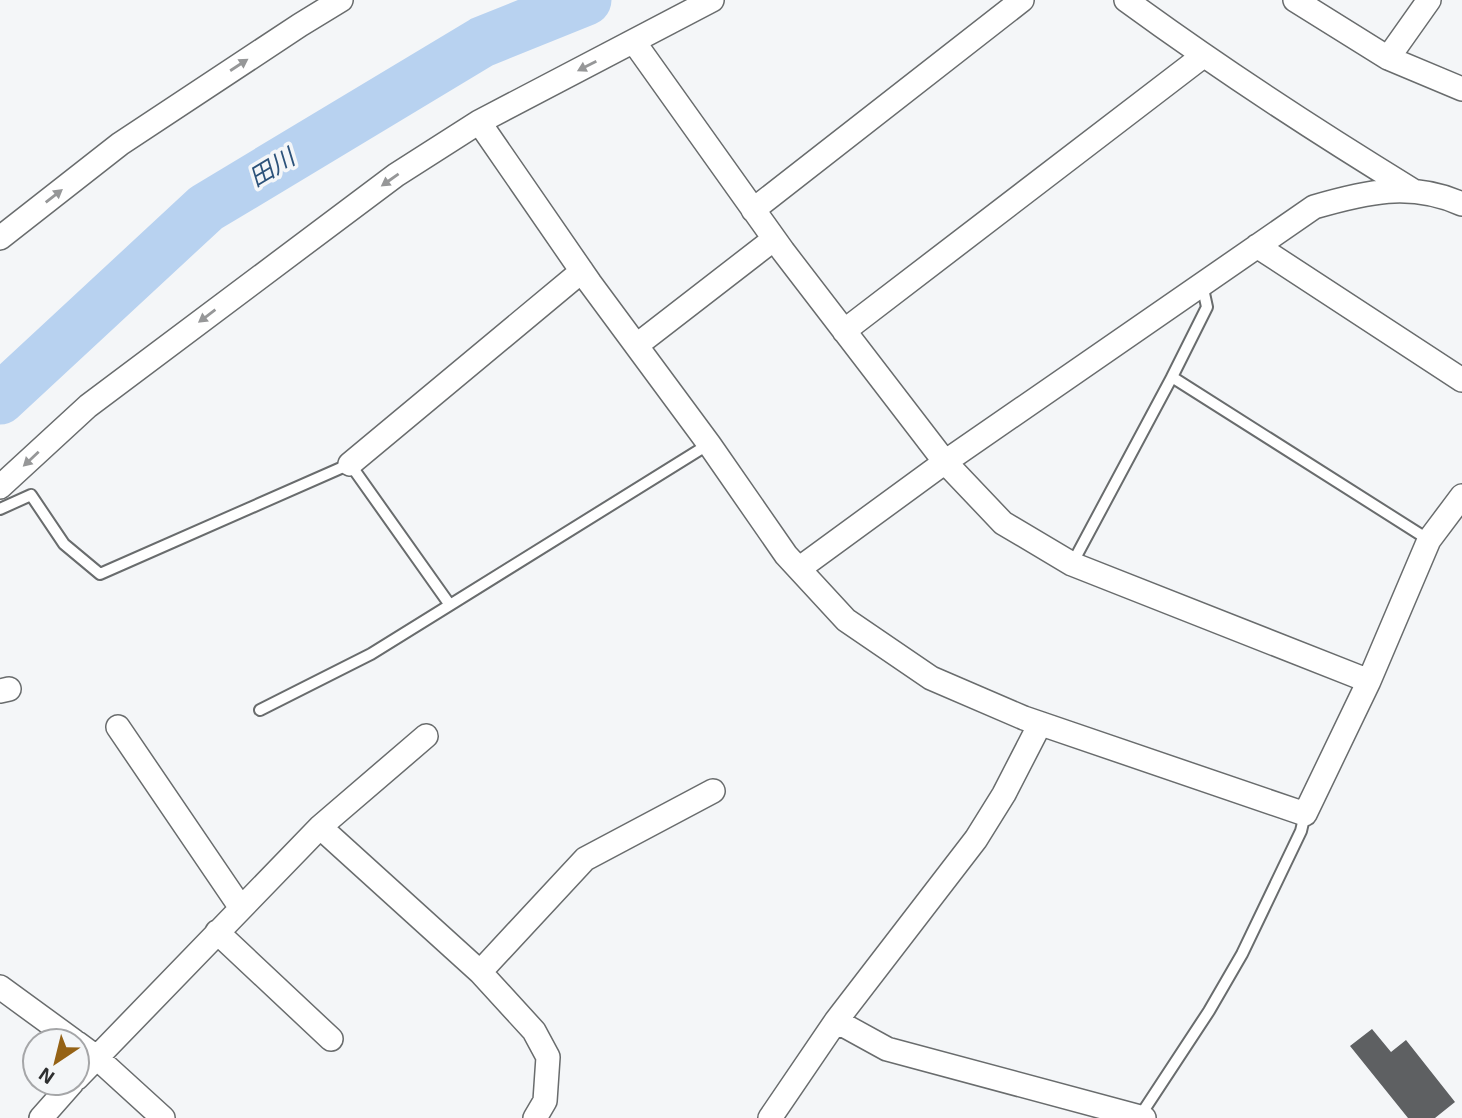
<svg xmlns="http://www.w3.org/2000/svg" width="1462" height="1118" viewBox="0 0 1462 1118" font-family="'Exo 2','Noto Sans JP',sans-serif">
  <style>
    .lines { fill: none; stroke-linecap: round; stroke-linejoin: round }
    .river { stroke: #b8d2f0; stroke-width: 51 }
    .building { fill: #5e6062 }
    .service-casing { stroke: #696c6d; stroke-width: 14 }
    .minor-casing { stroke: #696c6d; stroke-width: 26 }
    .service { stroke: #fff; stroke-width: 10 }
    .minor { stroke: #fff; stroke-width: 23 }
    .oneway { fill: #969798 }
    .labels { text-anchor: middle; stroke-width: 7; stroke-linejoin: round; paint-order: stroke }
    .water-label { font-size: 24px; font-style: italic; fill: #2c527a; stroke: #f4f6f8 }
  </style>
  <rect width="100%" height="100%" fill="#f4f6f8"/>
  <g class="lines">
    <path class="river" d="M 0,399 L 206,208 L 482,42 L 586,0"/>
  </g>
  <path class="building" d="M 1372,1029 L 1391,1052 L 1406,1040 L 1455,1102 L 1435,1118 L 1408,1118 L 1350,1046 Z"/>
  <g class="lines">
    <g class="service-casing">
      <path id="service" d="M 1202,284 L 1207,307 L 1172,377 L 1429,540
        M 0,509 L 31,495 L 64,544 L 100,574 L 350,464 L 450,605 L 709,444
        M 1072,564 L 1172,377
        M 260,710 L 371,654 L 450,605
        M 1140,1116 L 1209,1011 L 1242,954 L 1301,831 L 1305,814"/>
    </g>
    <g class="minor-casing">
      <path id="minor" d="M 1126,0 C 1219,68 1314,130 1412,190
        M 1295,0 L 1388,58 L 1462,89
        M 634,42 L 783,251 L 945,462 L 1003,523 L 1072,564 L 1369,681
        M 1388,58 L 1429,0
        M 479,122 L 590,283 L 709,444 L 786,555 L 846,620 L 931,678 L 1024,718 L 1305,814 L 1369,681 L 1429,540 L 1462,496
        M 753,210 L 1022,0
        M 0,238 L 120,144 L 300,25 L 341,0
        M 1257,246 L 1462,380
        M 844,331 L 1203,56
        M 637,345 L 774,239
        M 350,464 L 582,271
        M 0,487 L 88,406 L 396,175 L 479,122 L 712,0
        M 800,568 L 945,462 L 1314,207 C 1366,192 1410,181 1462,204
        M 0,691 L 9,689
        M 118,727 L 241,908
        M 320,827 L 480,972 L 534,1031 L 548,1057 L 545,1101 L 535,1118
        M 217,932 L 331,1039
        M 480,972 L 585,859 L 713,791
        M 0,987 L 74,1041
        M 836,1021 L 887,1049 L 1144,1118
        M 77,1043 L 96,1057 L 163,1118
        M 77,1078 L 320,827 L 426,736
        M 41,1118 L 72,1083
        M 770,1118 L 836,1021 L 976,839 L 1004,794 L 1040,724"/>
    </g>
    <use href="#service" class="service"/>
    <use href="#minor" class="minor"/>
  </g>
  <defs><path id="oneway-solid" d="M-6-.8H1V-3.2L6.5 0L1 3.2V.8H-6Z" transform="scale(1.75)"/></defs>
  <g class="oneway">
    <use href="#oneway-solid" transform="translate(239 65) rotate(-33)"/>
    <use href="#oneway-solid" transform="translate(587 66) rotate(153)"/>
    <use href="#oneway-solid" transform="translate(390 180) rotate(145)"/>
    <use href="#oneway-solid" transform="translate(54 196) rotate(-38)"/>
    <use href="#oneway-solid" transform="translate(207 316) rotate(143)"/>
    <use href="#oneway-solid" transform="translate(31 459) rotate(137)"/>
  </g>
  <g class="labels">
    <g class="water-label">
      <text transform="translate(272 168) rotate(-31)" y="8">田川</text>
    </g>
  </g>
  <g transform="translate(56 1062) rotate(215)"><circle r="33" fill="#f4f6f8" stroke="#a5a6a8" stroke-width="2"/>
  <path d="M0-5L12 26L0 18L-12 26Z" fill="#956215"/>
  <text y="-10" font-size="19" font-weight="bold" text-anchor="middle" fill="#2e2f30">N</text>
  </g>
</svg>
